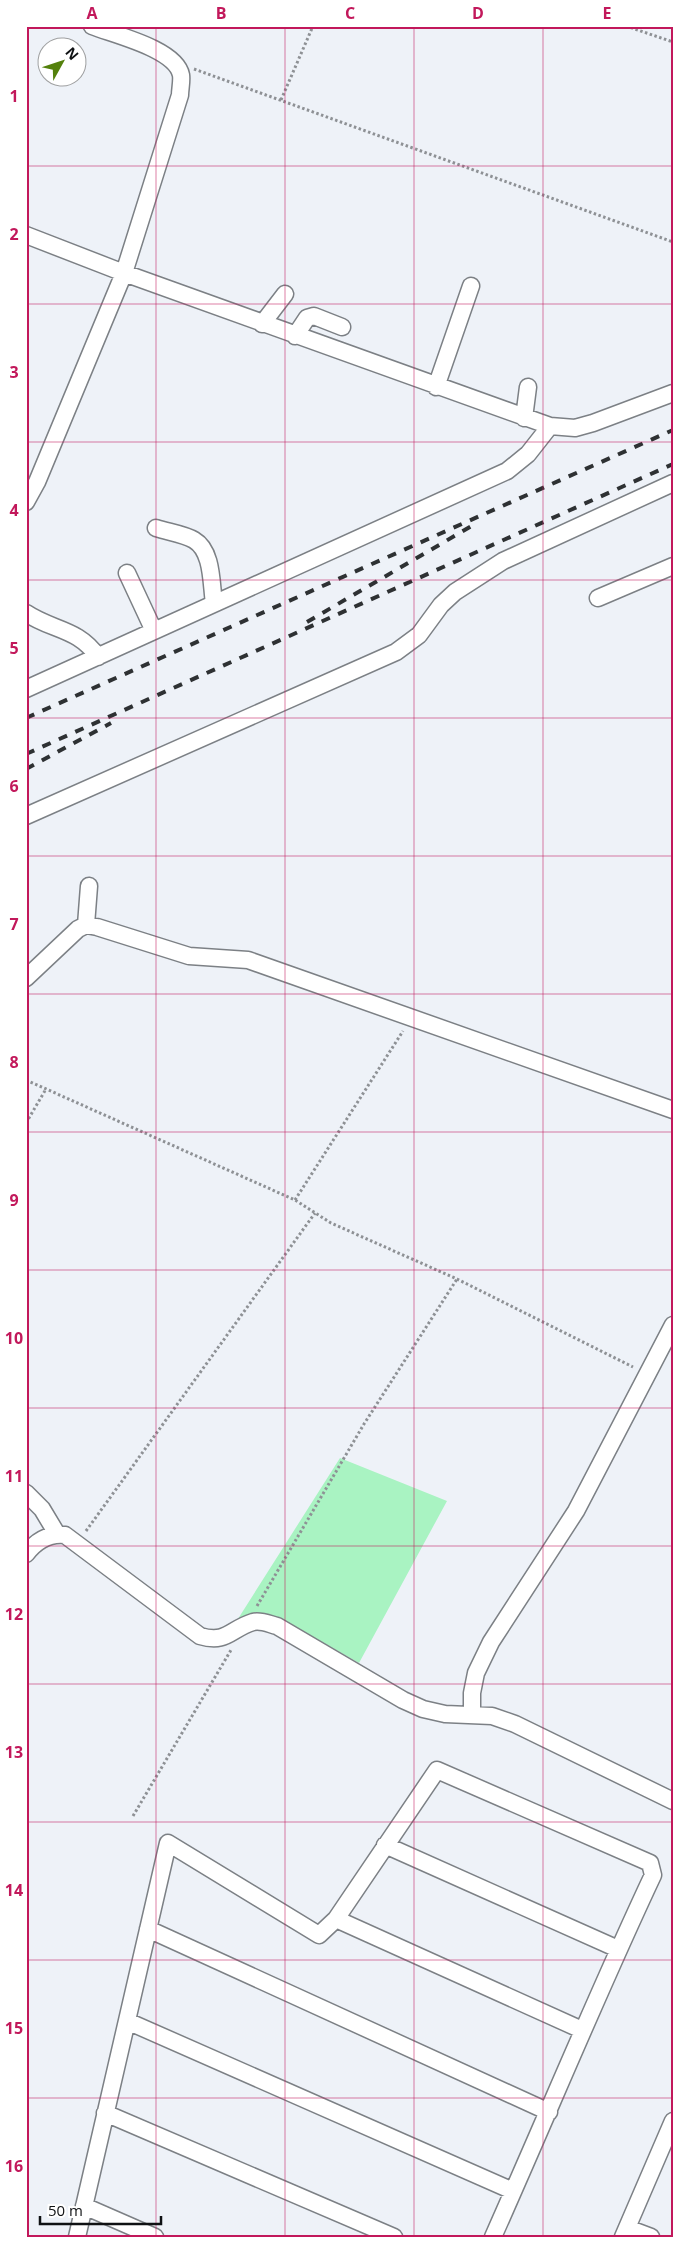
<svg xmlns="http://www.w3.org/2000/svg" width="699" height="2263" viewBox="0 0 699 2263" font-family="'Open Sans',sans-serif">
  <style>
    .green { fill: #a9f3c2 }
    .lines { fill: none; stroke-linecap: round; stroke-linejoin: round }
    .minor-casing { stroke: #7c8085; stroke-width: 19 }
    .path { stroke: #8e9195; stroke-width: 3; stroke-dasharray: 2.5 2.5; stroke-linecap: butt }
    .minor { stroke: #fff; stroke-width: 16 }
    .rail { stroke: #2e3133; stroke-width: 4; stroke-dasharray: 9 9; stroke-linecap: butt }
    .grid { fill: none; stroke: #c2185b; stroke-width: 1; stroke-opacity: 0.55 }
    .neatline { fill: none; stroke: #c2185b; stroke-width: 2 }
    .grid-label { font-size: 16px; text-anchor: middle; font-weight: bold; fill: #c2185b }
  </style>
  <rect width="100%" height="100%" fill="#eef2f8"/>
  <path class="green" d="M 340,1458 L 447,1501 L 359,1663 L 278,1617 L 236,1622 Z"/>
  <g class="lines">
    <g class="minor-casing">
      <path id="minor" d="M 92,26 C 115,35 176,49 181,75 C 182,81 180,89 180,95 L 124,273 L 550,426 L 575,428 L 593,423 L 673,393
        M 26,235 L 124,273 L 37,482 L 26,502
        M 262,324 L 285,294
        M 295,336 L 307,318 L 314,316 L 342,327
        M 436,387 L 471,286
        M 524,418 L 528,387
        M 156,528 C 168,532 184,534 194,540 C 213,551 211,584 214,603
        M 127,573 L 154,631
        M 598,598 L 673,566
        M 26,613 C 53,631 78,628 98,657
        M 26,689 L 507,471 L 528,454 L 550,426
        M 26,816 L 396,652 L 419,635 L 441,605 L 455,592 L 503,561 L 673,483
        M 86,925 L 89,886
        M 26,978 L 78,929 L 86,925 L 97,927 L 189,956 L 248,960 L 673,1110
        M 26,1493 L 42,1509 L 57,1534
        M 26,1554 C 36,1541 48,1533 65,1535 L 200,1636 C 227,1644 230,1629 253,1622 C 261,1620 269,1624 277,1626 L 403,1700 L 423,1709 L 445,1714 L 492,1716 L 515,1724 L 673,1801
        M 472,1714 L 472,1693 L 476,1673 L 491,1642 L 576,1511 L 673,1325
        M 385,1845 L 618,1949
        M 336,1919 L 582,2030
        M 148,1929 L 549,2112
        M 127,2021 L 513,2191
        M 105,2113 L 394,2237
        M 84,2206 L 155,2237
        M 627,2228 L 651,2237
        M 77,2237 L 168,1843 L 319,1935 L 336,1919 L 437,1770 L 650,1863 L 653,1875 C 597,1994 547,2116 493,2237
        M 623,2237 L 673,2121"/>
    </g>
    <path class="path" d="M 626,26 L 673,42
      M 194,69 L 673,242
      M 281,100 L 313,26
      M 26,1080 L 295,1200 L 331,1223 L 457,1279 L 633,1367
      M 26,1123 L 46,1089
      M 295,1200 L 403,1031
      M 86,1531 L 315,1213
      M 257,1606 L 364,1424 L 457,1279
      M 133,1816 L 231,1650"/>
    <use href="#minor" class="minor"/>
    <path class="rail" d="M 307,622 L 475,524
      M 26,718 L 673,430
      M 26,754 L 673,464
      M 26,769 L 111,723"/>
  </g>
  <path class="grid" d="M 156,26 L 156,2237M 285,26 L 285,2237M 414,26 L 414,2237M 543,26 L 543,2237M 26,166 L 673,166M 26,304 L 673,304M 26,442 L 673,442M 26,580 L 673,580M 26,718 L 673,718M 26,856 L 673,856M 26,994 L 673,994M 26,1132 L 673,1132M 26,1270 L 673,1270M 26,1408 L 673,1408M 26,1546 L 673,1546M 26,1684 L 673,1684M 26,1822 L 673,1822M 26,1960 L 673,1960M 26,2098 L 673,2098"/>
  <rect width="699" height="2263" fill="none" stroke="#ffffff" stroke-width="55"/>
  <g transform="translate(62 62) rotate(50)"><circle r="24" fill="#ffffff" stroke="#9fa0a1"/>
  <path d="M0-4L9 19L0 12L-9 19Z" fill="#54810c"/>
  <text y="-8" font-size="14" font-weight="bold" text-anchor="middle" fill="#0f1113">N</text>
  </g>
  <path d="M40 2216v8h121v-8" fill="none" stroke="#0f1113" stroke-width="2.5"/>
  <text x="48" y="2216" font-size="15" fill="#0f1113" stroke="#ffffff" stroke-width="4" paint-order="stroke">50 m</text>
  <rect x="28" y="28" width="644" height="2208" class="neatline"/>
  <g class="grid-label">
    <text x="92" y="19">A</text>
    <text x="221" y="19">B</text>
    <text x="350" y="19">C</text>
    <text x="478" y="19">D</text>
    <text x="607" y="19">E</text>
    <text x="14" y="102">1</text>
    <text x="14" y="240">2</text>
    <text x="14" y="378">3</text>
    <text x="14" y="516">4</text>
    <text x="14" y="654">5</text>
    <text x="14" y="792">6</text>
    <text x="14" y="930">7</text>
    <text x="14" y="1068">8</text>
    <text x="14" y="1206">9</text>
    <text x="14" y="1344">10</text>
    <text x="14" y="1482">11</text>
    <text x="14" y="1620">12</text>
    <text x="14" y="1758">13</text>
    <text x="14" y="1896">14</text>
    <text x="14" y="2034">15</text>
    <text x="14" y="2172">16</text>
  </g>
</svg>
